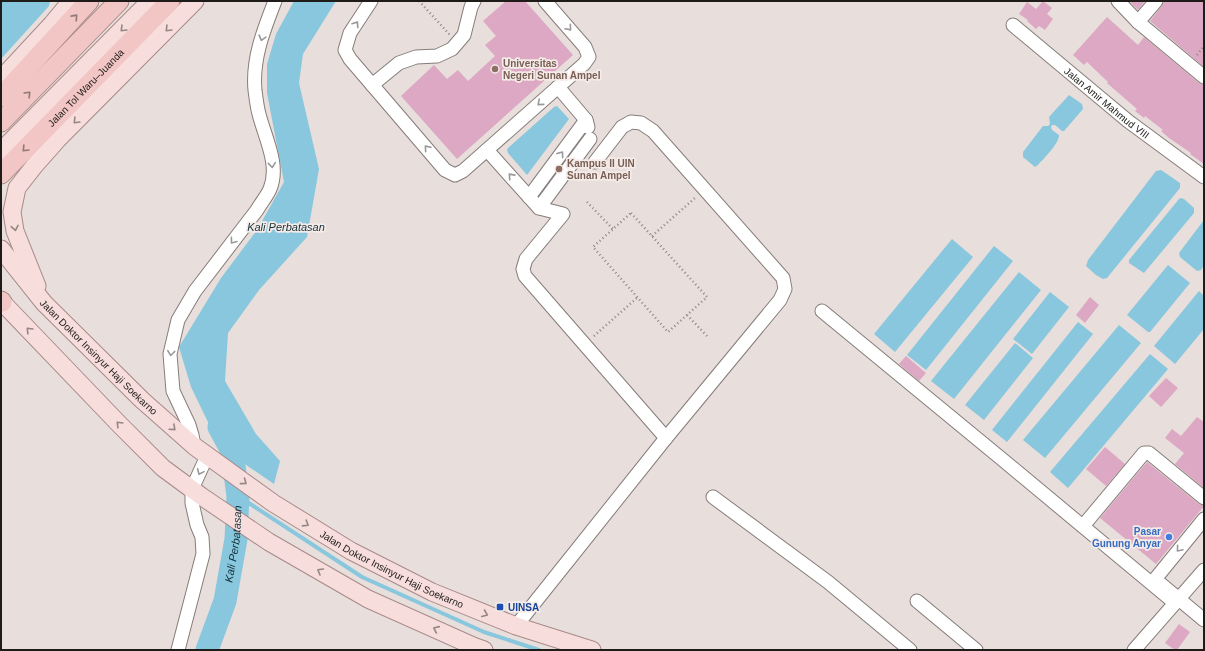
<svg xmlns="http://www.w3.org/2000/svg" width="1205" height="651" viewBox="0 0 1205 651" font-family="Helvetica,sans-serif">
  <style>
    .water { fill: #88c7dd }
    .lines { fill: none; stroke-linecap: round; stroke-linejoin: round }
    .stream { stroke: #88c7dd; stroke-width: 4 }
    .river { stroke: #88c7dd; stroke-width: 23 }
    .building { fill: #dda8c3 }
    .minor-casing { stroke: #857d79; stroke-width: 15 }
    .major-casing { stroke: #a78a89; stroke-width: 19 }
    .highway-casing { stroke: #a78a89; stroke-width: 21 }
    .path { stroke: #8c8583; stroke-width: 2.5; stroke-dasharray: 1 3; stroke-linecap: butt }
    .minor { stroke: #fff; stroke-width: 13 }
    .major { stroke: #f7dddc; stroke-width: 17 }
    .highway { stroke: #f1c6c5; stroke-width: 19 }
    .oneway { stroke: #927978 }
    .oneway2 { stroke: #9a9898 }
    .oneway3 { stroke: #958684 }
    .education-dot { fill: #8d6e63; stroke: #f5ebe8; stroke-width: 1.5 }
    .shop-dot { fill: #3f7fe0; stroke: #f5ebe8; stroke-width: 1.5 }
    .transit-dot { fill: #1a4fb4; stroke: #f5ebe8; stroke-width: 1.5 }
    .labels { text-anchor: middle; stroke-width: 3.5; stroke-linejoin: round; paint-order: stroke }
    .education-label { font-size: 10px; font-weight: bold; fill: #785e54; stroke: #f5ebe8; text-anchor: start }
    .street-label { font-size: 10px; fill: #1e1b19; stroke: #f5ebe8 }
    .shop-label { font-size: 10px; font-weight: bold; fill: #366cbe; stroke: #f5ebe8; text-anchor: end }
    .transit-label { font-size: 10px; font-weight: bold; fill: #164399; stroke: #f5ebe8; text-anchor: start }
    .water-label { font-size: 11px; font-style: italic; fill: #12313b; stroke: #f5ebe8 }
  </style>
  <rect width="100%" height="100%" fill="#e8dedb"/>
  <path class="water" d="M 1,1 L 50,1 L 49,6 L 1,59 Z
    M 294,1 L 336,1 L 303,54 L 299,83 L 319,169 L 307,237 L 259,290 L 228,333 L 225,381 L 256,434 L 280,461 L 274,484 L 220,447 L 191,387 L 179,347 L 221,278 L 257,230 L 284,182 L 267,93 L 267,64 L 276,34 Z
    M 1069,95 L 1082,104 L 1083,109 L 1064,131 L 1062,131 L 1055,125 L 1052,125 L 1051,127 L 1052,130 L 1059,135 C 1059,144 1044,158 1038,165 L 1035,167 L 1023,157 L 1023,152 L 1043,126 L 1048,126 L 1050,124 L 1049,117 Z
    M 557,106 L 569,119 L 527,175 L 508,153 L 507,150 L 508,148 L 554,107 Z
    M 1161,170 L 1180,183 L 1180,188 L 1107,278 L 1103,279 L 1096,275 L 1086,266 L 1088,260 L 1156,171 Z
    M 1181,198 L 1184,199 L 1194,208 L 1194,213 L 1144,273 L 1129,263 L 1129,260 L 1179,199 Z
    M 1204,220 L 1204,265 L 1201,270 L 1197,271 L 1180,257 L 1179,253 Z
    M 952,239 L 973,257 L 895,352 L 874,334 Z
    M 994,246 L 1013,261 L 926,370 L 907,355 Z
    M 1168,265 L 1190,283 L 1150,332 L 1148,332 L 1127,315 Z
    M 1019,272 L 1041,290 L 954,399 L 931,381 Z
    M 1199,291 L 1204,296 L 1204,329 L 1175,364 L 1154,346 Z
    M 1050,292 L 1069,307 L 1032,354 L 1013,339 Z
    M 1078,322 L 1093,334 L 1007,442 L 992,430 Z
    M 1119,325 L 1141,343 L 1045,458 L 1023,440 Z
    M 1015,343 L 1033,358 L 984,420 L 965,405 Z
    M 1150,354 L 1168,369 L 1068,488 L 1050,472 Z"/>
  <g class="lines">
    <path class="stream" d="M 238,496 L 362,577 L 484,632 L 539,650"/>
    <path class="river" id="s1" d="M 207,650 L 225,601 L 236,539 L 238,496 L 232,451 L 219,427"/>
  </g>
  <path class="building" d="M 506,1 L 525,1 L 573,55 L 457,159 L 401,96 L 434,65 L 447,79 L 458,70 L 468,81 L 495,56 L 485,45 L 496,36 L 483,21 Z
    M 1043,1 L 1052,8 L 1047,14 L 1053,19 L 1045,30 L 1039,26 L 1036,29 L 1027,21 L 1028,20 L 1019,14 L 1027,2 L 1036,9 Z
    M 1129,1 L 1145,1 L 1138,10 Z
    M 1164,1 L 1204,1 L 1204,67 L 1150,21 L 1162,6 Z
    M 1107,17 L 1138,45 L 1144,37 L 1199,83 L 1204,85 L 1204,164 L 1190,154 L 1191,153 L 1169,138 L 1161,131 L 1163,130 L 1145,116 L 1144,118 L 1135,111 L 1137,109 L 1107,83 L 1108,82 L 1087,62 L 1084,65 L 1073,55 Z
    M 1090,297 L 1099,305 L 1085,323 L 1076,315 Z
    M 906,356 L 926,373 L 919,381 L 899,364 Z
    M 1166,378 L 1178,388 L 1161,407 L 1149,396 Z
    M 1197,417 L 1204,422 L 1204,488 L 1175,464 L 1184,453 L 1165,438 L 1172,429 L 1181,436 Z
    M 1105,447 L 1125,464 L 1106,486 L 1086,469 Z
    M 1147,462 L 1199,504 L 1204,506 L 1156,564 L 1100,518 Z
    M 1179,624 L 1190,632 L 1177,650 L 1175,650 L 1165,643 Z"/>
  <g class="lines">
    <g class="minor-casing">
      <g id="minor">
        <path d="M 371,1 L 350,33 L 345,50 L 350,59 L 445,170 L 455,175 L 463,171 L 584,64 L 589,57 L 585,47 L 545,1"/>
        <path d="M 1118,1 L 1138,22 L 1204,77"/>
        <path d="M 1138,22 L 1156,1"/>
        <path id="s2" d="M 1013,25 L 1128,121 L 1204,177"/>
        <path d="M 372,85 L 399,63 L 416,57 L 437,56 L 452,49 L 464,35 L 471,7 L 474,1"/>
        <path d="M 558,87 L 586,120 L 588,127"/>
        <path d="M 487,150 L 539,208 L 563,214 L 526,259 L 523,269 L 525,276 L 666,438"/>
        <path d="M 529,197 L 586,120"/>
        <path d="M 539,208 L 590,139"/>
        <path d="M 822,311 L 1003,460 L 1175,603"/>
        <path d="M 194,446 L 192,435 L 189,425 L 173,391 L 170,354 L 178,320 L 195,291 L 257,210 C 261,203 267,196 270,189 C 280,165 265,138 259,114 C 257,107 256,98 255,90 C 252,59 264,29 275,1"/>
        <path d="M 713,497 L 828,582 L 910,650"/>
        <path d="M 1204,519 L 1156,578 L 1156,580 L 1204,620"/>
        <path d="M 1083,526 L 1144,453 L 1149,453 L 1204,498"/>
        <path d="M 917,601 L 976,650"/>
        <path d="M 516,626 L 666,438 L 780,300 L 785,289 L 783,278 L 653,131 L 641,123 L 631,122 L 622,127 L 595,162"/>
        <path d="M 178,650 L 203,554 L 202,537 L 197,525 L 192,503 L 192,489 L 207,456"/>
        <path d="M 1134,650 L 1204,570"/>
      </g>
    </g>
    <g class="major-casing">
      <g id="major">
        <path d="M 1,79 L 52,24 L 71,1"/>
        <path d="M 1,151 L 150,1"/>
        <path id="s3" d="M 1,249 L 44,303 L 142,400 L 194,446 L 273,503 L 351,551 L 432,592 L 516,626 L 592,650"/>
        <path d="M 37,286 L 15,231 L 12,212 L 17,188 L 35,165 L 58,139 L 195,1"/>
        <path d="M 1,301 L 119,424 L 163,468 L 201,496 L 269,542 L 368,599 L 473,646 L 484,650"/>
      </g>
    </g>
    <g class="highway-casing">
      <g id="highway">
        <path d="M 1,97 L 89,1"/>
        <path d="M 1,122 L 119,1"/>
        <path id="s4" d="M 1,174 L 170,1"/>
        <path d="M 1,301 L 2,302"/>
      </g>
    </g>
    <path class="path" d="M 419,1 L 450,35
      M 1197,55 L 1204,46
      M 587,202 L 613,229
      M 631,213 L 707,297 L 668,332 L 593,247 Z
      M 652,236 L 695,198
      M 687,315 L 707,336
      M 594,336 L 638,297"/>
    <use href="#minor" class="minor"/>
    <use href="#major" class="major"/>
    <use href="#highway" class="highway"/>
  </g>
  <defs><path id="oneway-chevron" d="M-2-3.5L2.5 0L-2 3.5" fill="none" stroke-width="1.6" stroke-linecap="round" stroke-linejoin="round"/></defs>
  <g class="oneway">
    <use href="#oneway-chevron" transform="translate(75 17) rotate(-48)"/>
    <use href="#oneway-chevron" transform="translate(28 94) rotate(-46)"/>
    <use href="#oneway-chevron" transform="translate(25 149) rotate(134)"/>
  </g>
  <g class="oneway2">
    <use href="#oneway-chevron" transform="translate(356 24) rotate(-57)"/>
    <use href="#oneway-chevron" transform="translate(569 28) rotate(49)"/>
    <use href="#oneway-chevron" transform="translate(262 38) rotate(106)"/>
    <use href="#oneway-chevron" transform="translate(540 103) rotate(139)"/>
    <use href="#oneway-chevron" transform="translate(427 148) rotate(-131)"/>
    <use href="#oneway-chevron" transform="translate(561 154) rotate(-54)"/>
    <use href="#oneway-chevron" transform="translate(272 165) rotate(84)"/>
    <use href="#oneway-chevron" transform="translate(511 176) rotate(-132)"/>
    <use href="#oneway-chevron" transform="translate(233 241) rotate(127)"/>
    <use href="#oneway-chevron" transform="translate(171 353) rotate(97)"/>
    <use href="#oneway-chevron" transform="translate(200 472) rotate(114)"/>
    <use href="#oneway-chevron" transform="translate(1179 549) rotate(130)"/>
  </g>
  <g class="oneway3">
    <use href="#oneway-chevron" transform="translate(123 29) rotate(135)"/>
    <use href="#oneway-chevron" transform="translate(168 29) rotate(135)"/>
    <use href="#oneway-chevron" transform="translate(76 121) rotate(135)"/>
    <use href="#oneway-chevron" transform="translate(15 228) rotate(79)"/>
    <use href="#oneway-chevron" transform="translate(29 330) rotate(-134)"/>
    <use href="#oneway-chevron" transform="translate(119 424) rotate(-135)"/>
    <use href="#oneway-chevron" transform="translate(173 428) rotate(42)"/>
    <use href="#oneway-chevron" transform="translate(244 482) rotate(36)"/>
    <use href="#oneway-chevron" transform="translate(306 524) rotate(32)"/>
    <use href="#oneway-chevron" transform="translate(320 571) rotate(-150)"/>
    <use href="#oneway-chevron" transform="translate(485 614) rotate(22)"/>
    <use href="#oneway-chevron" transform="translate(436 629) rotate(-156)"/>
  </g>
  <g class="education-dot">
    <circle cx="495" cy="69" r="4"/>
    <circle cx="559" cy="169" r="4"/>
  </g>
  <circle class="shop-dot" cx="1169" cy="537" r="4"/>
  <rect class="transit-dot" x="496" y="603" width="8" height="8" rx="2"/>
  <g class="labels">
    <g class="education-label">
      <text x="503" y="67">Universitas<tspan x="503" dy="12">Negeri Sunan Ampel</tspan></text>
      <text x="567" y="167">Kampus II UIN<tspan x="567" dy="12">Sunan Ampel</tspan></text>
    </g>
    <g class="street-label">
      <text dy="4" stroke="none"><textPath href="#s4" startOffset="121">Jalan Tol Waru–Juanda</textPath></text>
      <text dy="4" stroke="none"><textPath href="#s2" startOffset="122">Jalan Amir Mahmud VIII</textPath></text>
      <text dy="4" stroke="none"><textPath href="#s3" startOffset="146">Jalan Doktor Insinyur Haji Soekarno</textPath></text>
      <text dy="4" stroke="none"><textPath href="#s3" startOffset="510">Jalan Doktor Insinyur Haji Soekarno</textPath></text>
    </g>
    <g class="shop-label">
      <text x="1161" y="535">Pasar<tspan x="1161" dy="12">Gunung Anyar</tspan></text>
    </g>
    <g class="transit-label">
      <text x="508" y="611">UINSA</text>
    </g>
    <g class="water-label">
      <text x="286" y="231">Kali Perbatasan</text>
      <text dy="4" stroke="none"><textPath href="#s1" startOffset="110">Kali Perbatasan</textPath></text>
    </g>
  </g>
  <rect width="1205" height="651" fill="none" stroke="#1e1b19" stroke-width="4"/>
</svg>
